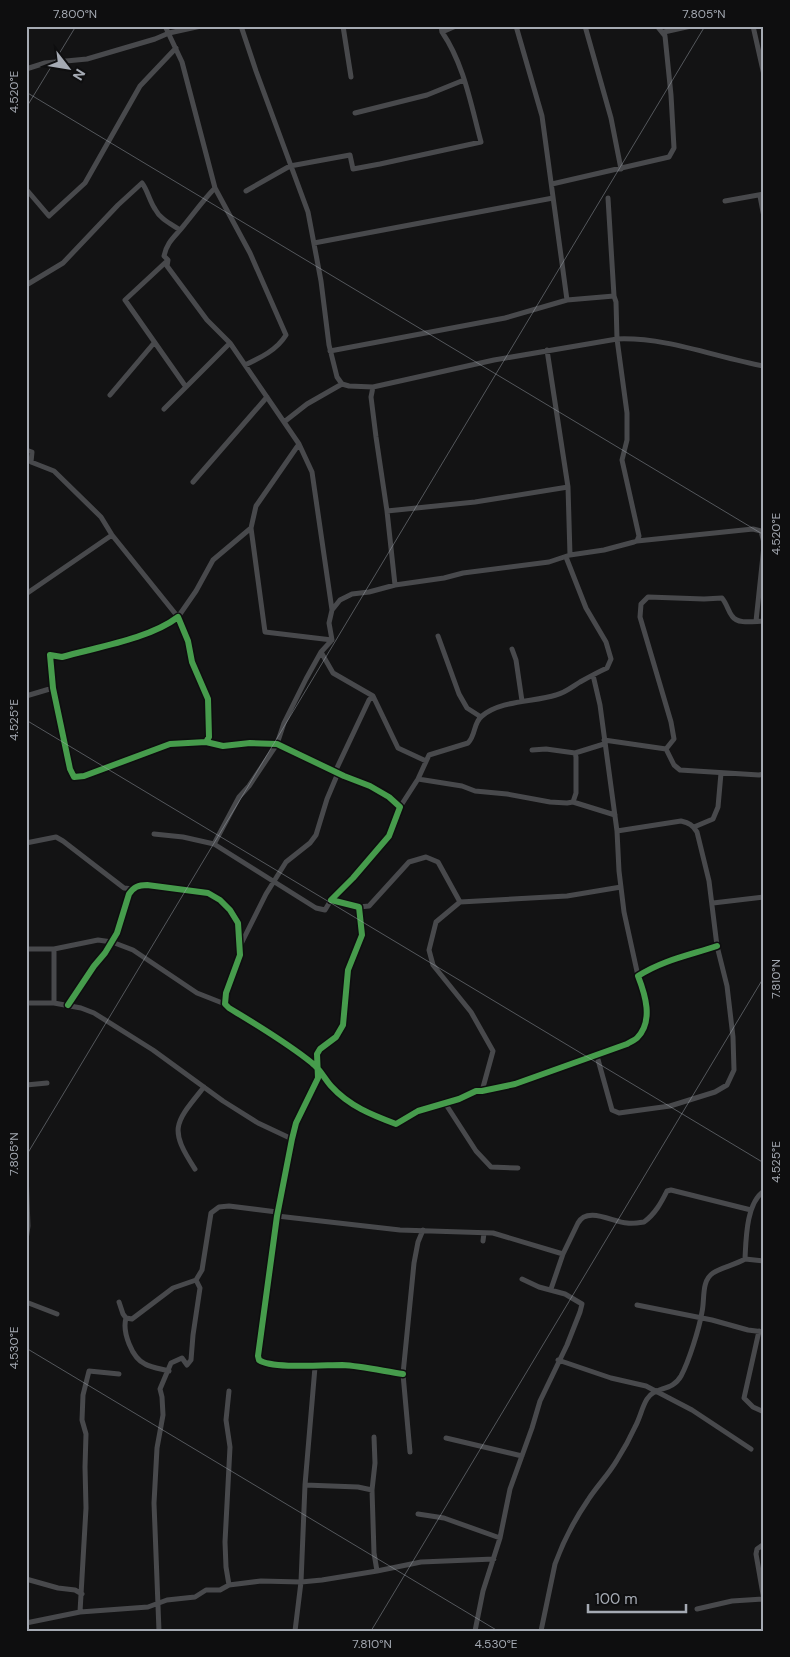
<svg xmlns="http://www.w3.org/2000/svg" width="790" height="1657" viewBox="0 0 790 1657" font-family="'DM Sans',sans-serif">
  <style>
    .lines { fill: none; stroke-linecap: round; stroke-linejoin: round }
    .minor { stroke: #48494c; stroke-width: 5 }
    .cycleway-casing { stroke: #0e0e0f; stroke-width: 9 }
    .cycleway { stroke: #469c4c; stroke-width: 6 }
    .ticks { fill: none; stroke: #a5aab3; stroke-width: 1; stroke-opacity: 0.45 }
    .neatline { fill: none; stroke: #a5aab3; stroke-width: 2 }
    .ticks-label { font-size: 12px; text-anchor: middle; fill: #a5aab3 }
  </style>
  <rect width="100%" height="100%" fill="#131314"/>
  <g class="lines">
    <path class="minor" d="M 165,26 L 182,62 L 215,188 L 250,253 L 286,335 C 277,350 260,358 245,365
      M 241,26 L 256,71 L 308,212 L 321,281 L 329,345 L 337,377 L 342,384 L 349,386 L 373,387
      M 343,26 L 351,77
      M 441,26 L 442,32 L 456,26
      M 516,26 L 542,116 L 567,300
      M 585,26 L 611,118 L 621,169
      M 753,26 L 764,75
      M 665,36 L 664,32 L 691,26
      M 26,69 L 45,63 L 87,59 L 155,39 L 169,33 L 201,26
      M 355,113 L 427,95 L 464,80
      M 552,184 L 669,157 L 674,148 L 671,95 L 665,36 L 657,26
      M 215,188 C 204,199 195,212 185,224 C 176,236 167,241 164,256 L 168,260 L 167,266 L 207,320 L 230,343 L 299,444 L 312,472 L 332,610
      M 26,189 L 49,216 L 85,183 L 140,86 L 176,48
      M 246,191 L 290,166 L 350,155 L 353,169 L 380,164 L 481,142 C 471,105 464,64 442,32
      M 760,196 L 764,217
      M 608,198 L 614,296
      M 725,201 L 764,194
      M 314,243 L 553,198
      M 167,261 L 125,300 L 186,387
      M 28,284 L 63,263 L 118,205 L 142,183 C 148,191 149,200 155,209 C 160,219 171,224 180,230
      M 330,351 L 505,318 L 567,300 L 614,296 L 616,302 L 617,339 L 627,413 L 627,440 L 622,460 L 639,536 L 637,541 L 634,542 L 604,550 L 570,555
      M 110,395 L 154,343
      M 164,409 L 230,343
      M 284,422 L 307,404 L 342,384
      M 299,444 L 256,506 L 251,528 L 265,632 L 332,640
      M 26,450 L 32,452 L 31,462 L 54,471 L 101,517 L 112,535 L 26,594
      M 193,482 L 267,397
      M 387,511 L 475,502 L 568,487
      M 112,535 L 178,617 L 196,591 L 213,560 L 251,528
      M 637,541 L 753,529 L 761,531 L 764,543
      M 395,585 L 387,511 L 376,437 L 371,397 L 373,387 L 494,360 L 617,339 C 667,337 715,357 764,366
      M 756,621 L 764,546
      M 438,636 L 459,694 L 467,708 L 481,717
      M 512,649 L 516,660 L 522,701
      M 321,652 L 333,673 L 373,696 L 398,748 L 426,761
      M 593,675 L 600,705 L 617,831 L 619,871 L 624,912 L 638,976
      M 26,696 L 53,688
      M 604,740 L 666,749 L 674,739 L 671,722 L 640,617 L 641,604 L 648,597 L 704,599 L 722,598 C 727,604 728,611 732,616 C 738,625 755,621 764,621
      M 206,742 L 170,744 L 84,776 L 74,777 L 70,769 L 53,688 L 50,655 L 62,657 C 97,647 149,639 178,617 L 188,641 L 192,662 L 208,699 L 209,737 L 206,742 L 223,746 L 250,743 L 277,744 L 344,776 L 370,786 L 389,797 L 400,807 L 389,836 L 353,878 L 331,900 L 359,907 L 362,935 L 348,970 L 343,1025 L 336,1037 L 320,1049 L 317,1054 L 318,1078 L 296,1123 L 292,1139 L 277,1216 L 258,1356 L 259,1360 C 271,1369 324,1365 342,1365 C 362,1366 383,1371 403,1374
      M 666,749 L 674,765 L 680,770 L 759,775 L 764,774
      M 532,750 L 546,749 L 575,753 L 576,757 L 576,793 L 573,802
      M 575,753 L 604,744
      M 418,779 L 462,786 L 475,791 L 507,794 L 550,802 L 567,803 L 573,802 L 615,815
      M 400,807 L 418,779 L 429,755 L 468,743 C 476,735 473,723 482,716 C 501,700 534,702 556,695 C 565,693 572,687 580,682 C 589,677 598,672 607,668 L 611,659 L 606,642 L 586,608 L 566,557
      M 694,827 L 713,819 L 718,807 L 721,773
      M 154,834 L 183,837 L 214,844 L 316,908 L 325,910 L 331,900
      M 26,843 L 56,837 L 63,841 L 124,888 L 133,889
      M 214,844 L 239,797 L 249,786 L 277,744 L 284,723 L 306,679 L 321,652 L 332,640 L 329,623 L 332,610 L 340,600 L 352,594 L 369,592 L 395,585 L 444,578 L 463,573 L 549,562 L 570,555 L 568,487 L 547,350
      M 713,903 L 764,897
      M 359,907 L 369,906 L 409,862 L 426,857 L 438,862 L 460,902
      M 241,944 L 266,894 L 286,862 L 310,843 L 316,835 L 327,799 L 338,773 L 335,772 L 369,700 L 373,696
      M 26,949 L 54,949 L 98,940 L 112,942 L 133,950 L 197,993 L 225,1004
      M 26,1003 L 54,1003 L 81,1008 L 94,1013 L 153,1050 L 223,1101 L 258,1123 L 292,1139
      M 54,1003 L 54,949
      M 68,1005 L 94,966 L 105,953 L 117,933 L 129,894 C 134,887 138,885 147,885 L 208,893 L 220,900 L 230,910 L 238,923 L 240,955 L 226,993 L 225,1004 L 229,1008 C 257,1025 286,1042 312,1063 C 320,1069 324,1078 331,1086 C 349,1106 372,1115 396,1124 L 418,1111 L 459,1099 L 476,1091 L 482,1091 L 515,1084 L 627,1044 C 630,1042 635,1040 637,1038 C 654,1021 645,994 638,976 C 663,960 690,955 717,946
      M 597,1056 L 612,1110 L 619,1113 L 670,1106 L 715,1092 L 727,1085 L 734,1070 L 733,1037 L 727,986 L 717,946 L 709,881 L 697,832 C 693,825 689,823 681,821 L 617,831
      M 26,1085 L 47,1083
      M 482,1091 L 493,1051 L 471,1012 L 433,965 L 429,950 L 436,922 L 460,902 L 567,896 L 621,887
      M 445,1103 L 476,1151 L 491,1167 L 518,1168
      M 195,1169 C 168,1128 175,1123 204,1087
      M 26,1172 L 28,1226 L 26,1240
      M 277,1216 L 400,1230 L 493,1233 L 563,1254
      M 483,1241 L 484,1233
      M 745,1259 L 764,1261
      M 551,1289 L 563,1254 L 578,1223 C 587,1206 613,1222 627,1223 C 632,1224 638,1223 644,1222 C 655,1214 661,1203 667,1191 L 671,1190 L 751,1210
      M 26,1302 L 57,1314
      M 119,1302 L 123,1314 L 126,1318 L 132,1319 L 173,1288 L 196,1280
      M 637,1305 L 712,1320 L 748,1330 L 764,1332
      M 126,1318 C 122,1332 132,1358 145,1364 C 152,1368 162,1369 169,1371
      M 759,1331 L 744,1398 L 753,1407 L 764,1412
      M 558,1360 L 611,1378 L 646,1386 L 692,1410 L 751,1449
      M 446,1438 L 522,1456
      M 410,1452 L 403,1374 L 414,1263 L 418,1242 L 423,1230
      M 305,1485 L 358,1487 L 372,1490 L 374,1553 L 377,1571
      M 372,1490 L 375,1463 L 374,1437
      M 418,1514 L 444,1518 L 500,1538
      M 26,1579 L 58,1588 L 75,1590 L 82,1594
      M 229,1585 L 226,1567 L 225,1542 L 230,1447 L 226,1420 L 229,1391
      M 764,1600 L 756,1554 L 757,1549 L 764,1544
      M 697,1609 L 732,1601 L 763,1599
      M 80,1612 L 86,1508 L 85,1467 L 86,1434 L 82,1420 L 83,1395 L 89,1371 L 119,1374
      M 26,1623 L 80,1612 L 148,1607 L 167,1600 L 195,1597 L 206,1590 L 220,1590 L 229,1585 L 261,1581 L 301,1582 L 322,1580 L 377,1571 L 421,1562 L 494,1559
      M 159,1631 L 154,1503 L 157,1448 L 163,1415 L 162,1397 L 160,1389 L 171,1363 L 182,1358 L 187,1365 L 191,1360 L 193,1335 L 200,1288 L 196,1280 L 202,1270 L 211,1213 L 219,1207 L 229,1206 L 277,1212
      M 295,1631 L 301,1582 L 305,1485 L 315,1367
      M 475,1631 L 483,1591 L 500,1538 L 510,1489 L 532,1428 L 540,1401 L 567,1345 L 580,1312 L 582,1304 L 565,1294 L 539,1287 L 522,1279
      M 541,1631 L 555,1564 C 563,1542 575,1519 588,1500 C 597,1486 609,1474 617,1460 C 624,1449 630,1438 635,1427 C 640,1418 642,1407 647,1399 C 655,1386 672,1392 681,1376 C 689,1361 699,1329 702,1312 C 705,1299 701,1281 713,1273 C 722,1267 735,1265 745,1259 C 746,1240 746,1203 764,1191"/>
    <g class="cycleway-casing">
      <path id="cycleway" d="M 206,742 L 170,744 L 84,776 L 74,777 L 70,769 L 53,688 L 50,655 L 62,657 C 97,647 149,639 178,617 L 188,641 L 192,662 L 208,699 L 209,737 L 206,742 L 223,746 L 250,743 L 277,744 L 344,776 L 370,786 L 389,797 L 400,807 L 389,836 L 353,878 L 331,900 L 359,907 L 362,935 L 348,970 L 343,1025 L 336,1037 L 320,1049 L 317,1054 L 318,1078 L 296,1123 L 292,1139 L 277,1216 L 258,1356 L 259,1360 C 271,1369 324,1365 342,1365 C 362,1366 383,1371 403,1374
        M 68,1005 L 94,966 L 105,953 L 117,933 L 129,894 C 134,887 138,885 147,885 L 208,893 L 220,900 L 230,910 L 238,923 L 240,955 L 226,993 L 225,1004 L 229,1008 C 257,1025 286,1042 312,1063 C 320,1069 324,1078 331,1086 C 349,1106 372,1115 396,1124 L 418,1111 L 459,1099 L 476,1091 L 482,1091 L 515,1084 L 627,1044 C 630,1042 635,1040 637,1038 C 654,1021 645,994 638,976 C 663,960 690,955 717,946"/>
    </g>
    <use href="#cycleway" class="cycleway"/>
  </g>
  <path class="ticks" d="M 26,92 L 764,535M 26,108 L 76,26M 26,720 L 764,1163M 26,1156 L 705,26M 26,1348 L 498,1631M 371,1631 L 764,977"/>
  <rect width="790" height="1657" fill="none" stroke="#0e0e0f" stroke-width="55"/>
  <g transform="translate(68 68) rotate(121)" stroke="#0e0e0f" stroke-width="4" paint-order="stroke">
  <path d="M0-4L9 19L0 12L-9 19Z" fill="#a5aab3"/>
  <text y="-8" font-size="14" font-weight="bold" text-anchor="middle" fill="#a5aab3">N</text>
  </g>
  <path d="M588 1604v8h98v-8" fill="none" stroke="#a5aab3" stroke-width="2.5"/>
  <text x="595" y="1604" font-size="15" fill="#a5aab3" stroke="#0e0e0f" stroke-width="4" paint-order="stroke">100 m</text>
  <rect x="28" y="28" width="734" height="1602" class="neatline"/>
  <g class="ticks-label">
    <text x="75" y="18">7.800°N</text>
    <text x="704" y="18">7.805°N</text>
    <text transform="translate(14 92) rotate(-90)" y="4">4.520°E</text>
    <text transform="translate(776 534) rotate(-90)" y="4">4.520°E</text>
    <text transform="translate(14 720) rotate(-90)" y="4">4.525°E</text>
    <text transform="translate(776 979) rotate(-90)" y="4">7.810°N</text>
    <text transform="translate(14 1154) rotate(-90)" y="4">7.805°N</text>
    <text transform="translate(776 1162) rotate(-90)" y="4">4.525°E</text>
    <text transform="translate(14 1348) rotate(-90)" y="4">4.530°E</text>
    <text x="372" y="1648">7.810°N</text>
    <text x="496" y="1648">4.530°E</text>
  </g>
</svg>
